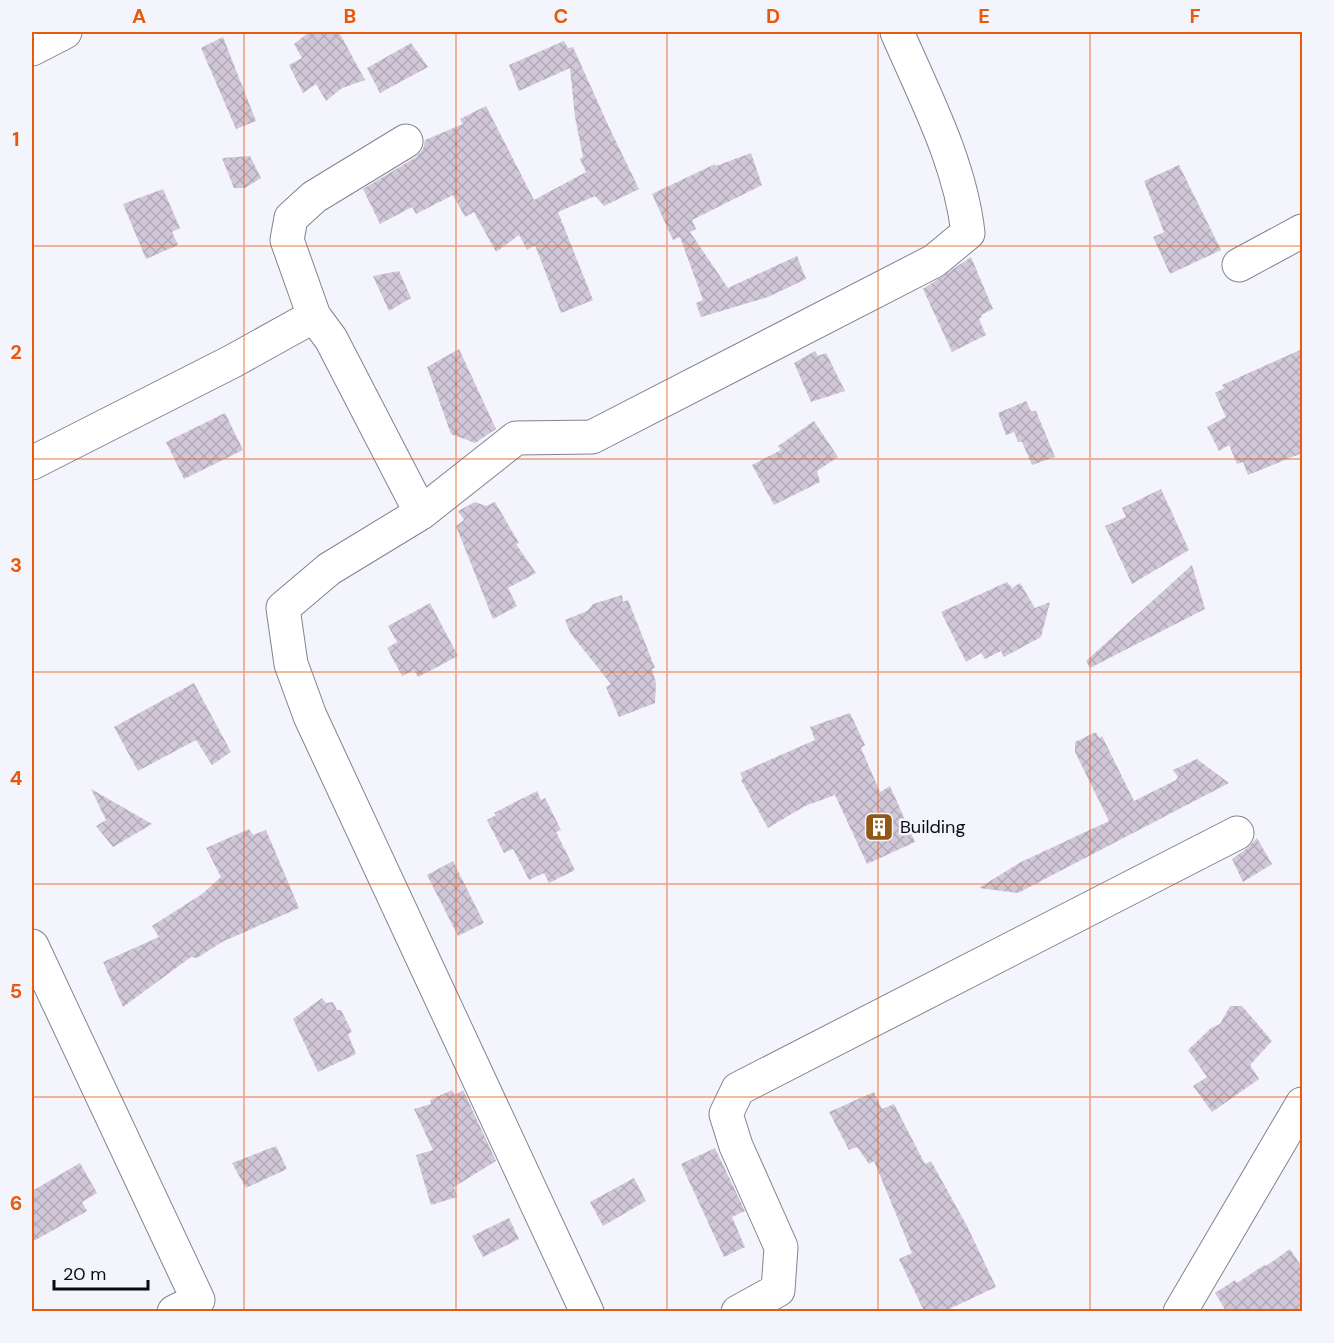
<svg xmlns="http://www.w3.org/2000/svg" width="1334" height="1343" viewBox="0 0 1334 1343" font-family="'DM Sans',sans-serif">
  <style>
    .building { fill: url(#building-cross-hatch) }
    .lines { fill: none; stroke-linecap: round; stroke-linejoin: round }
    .minor-casing { stroke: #828293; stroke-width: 35 }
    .minor { stroke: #fff; stroke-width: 33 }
    .grid { fill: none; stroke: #e8590c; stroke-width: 1.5; stroke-opacity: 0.55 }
    .labels { text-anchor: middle; stroke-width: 5; stroke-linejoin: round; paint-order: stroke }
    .poi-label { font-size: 18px; fill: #0a0a11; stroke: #f4f5fc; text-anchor: start }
    .neatline { fill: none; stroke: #e8590c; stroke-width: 2 }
    .grid-label { font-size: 20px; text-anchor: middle; font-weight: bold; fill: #e8590c }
  </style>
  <defs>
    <pattern id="building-cross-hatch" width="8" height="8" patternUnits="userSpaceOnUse" patternTransform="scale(1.5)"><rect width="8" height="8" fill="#d1c7d8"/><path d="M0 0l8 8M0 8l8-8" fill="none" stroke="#b2aab8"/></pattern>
  </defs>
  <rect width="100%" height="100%" fill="#f4f5fc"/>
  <path class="building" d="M 309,32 L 339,32 L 365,80 L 342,88 L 326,101 L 316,84 L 303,93 L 289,65 L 302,58 L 294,44 Z
    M 223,37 L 256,121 L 236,129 L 201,48 Z
    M 564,41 L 568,48 L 573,47 L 609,127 L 639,189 L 604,206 L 595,196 L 558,212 L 593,300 L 561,313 L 535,245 L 527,250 L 519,235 L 496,252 L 474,212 L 465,217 L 453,195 L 416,214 L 412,207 L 380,224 L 363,189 L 416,157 L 423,149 L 425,140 L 463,124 L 460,119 L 486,106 L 534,200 L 586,172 L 580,159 L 583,157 L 575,117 L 570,68 L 519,91 L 509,65 Z
    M 411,43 L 428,67 L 380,93 L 367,68 Z
    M 751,153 L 762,185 L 692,220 L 696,229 L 690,232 L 728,288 L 797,256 L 806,279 L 768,297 L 701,317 L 696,303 L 703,300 L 680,237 L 673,240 L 652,194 L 715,164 L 716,166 Z
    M 250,156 L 261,178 L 245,188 L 234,188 L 222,158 Z
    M 1179,165 L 1221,250 L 1170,274 L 1153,237 L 1164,232 L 1144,181 Z
    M 163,189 L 180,228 L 172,232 L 178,245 L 146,259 L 123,204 Z
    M 971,257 L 993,309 L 981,315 L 982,317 L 979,319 L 986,335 L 952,352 L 923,289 Z
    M 399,271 L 411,298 L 389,311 L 373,276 Z
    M 459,349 L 496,429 L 475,443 L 451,434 L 427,367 Z
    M 1302,349 L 1302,453 L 1248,475 L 1243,462 L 1237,464 L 1229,445 L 1219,451 L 1207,427 L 1226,417 L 1215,393 L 1224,388 L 1222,385 Z
    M 815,351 L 818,356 L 826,353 L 845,391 L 811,402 L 794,363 Z
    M 1026,401 L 1031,411 L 1036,411 L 1055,457 L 1032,465 L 1022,442 L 1018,442 L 1014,432 L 1006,435 L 998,413 Z
    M 225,413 L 243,450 L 184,479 L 166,442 Z
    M 814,421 L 838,457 L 817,471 L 820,482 L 774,505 L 752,465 L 781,450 L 778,446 Z
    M 1161,489 L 1189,550 L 1132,584 L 1105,526 L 1126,517 L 1122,508 Z
    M 475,502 L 486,506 L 495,502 L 519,543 L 516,544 L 536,573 L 508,588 L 517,606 L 493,619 L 456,526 L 464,520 L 458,511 Z
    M 1192,565 L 1205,609 L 1090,668 L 1086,661 Z
    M 1007,582 L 1012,588 L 1020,583 L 1035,608 L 1050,602 L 1041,637 L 1004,657 L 1001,651 L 985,659 L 981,653 L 966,662 L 941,612 Z
    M 622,595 L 623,602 L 628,600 L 655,668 L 652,669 L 656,683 L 655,703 L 619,717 L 606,687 L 611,684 L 571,634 L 565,620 L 587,611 L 593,604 Z
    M 430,603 L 458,656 L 418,677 L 414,670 L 402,676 L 387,648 L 397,642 L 388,626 Z
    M 194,683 L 231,752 L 212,765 L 196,740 L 138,771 L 114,727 Z
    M 850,713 L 865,745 L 861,748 L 880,792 L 890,786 L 915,842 L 867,864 L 835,795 L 805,806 L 768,828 L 741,780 L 743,779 L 740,773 L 815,740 L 810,727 Z
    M 1096,732 L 1099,738 L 1102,736 L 1134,801 L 1176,780 L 1178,777 L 1173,770 L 1197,759 L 1229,783 L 1018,893 L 979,888 L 1021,862 L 1109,821 L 1075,752 L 1075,742 Z
    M 91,789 L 152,824 L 113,847 L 96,826 L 106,820 Z
    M 537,791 L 541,800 L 545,798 L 561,830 L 556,832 L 575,870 L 549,883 L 544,873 L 529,880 L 513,849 L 504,853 L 487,820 L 496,815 L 494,813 Z
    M 249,829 L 253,835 L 266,830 L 299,908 L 222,942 L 197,958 L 191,957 L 123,1007 L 103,962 L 159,937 L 152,926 L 202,894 L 221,877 L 206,848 Z
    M 1257,838 L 1272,864 L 1243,882 L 1232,859 L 1246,849 Z
    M 453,861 L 484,923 L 458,936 L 427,875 Z
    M 322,998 L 326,1003 L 333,1002 L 337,1010 L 341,1010 L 352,1032 L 348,1034 L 356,1054 L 318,1072 L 293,1019 Z
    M 1230,1006 L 1242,1006 L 1272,1041 L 1250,1065 L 1259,1079 L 1212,1112 L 1193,1086 L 1207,1077 L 1188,1050 L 1211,1028 L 1220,1024 Z
    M 452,1090 L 455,1095 L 463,1090 L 496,1161 L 454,1187 L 457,1197 L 431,1205 L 416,1155 L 433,1150 L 414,1109 L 431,1104 L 430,1100 Z
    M 874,1092 L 882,1109 L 894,1104 L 925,1164 L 931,1161 L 967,1226 L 996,1287 L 945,1311 L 924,1311 L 899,1259 L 912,1253 L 874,1161 L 869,1164 L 857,1147 L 849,1150 L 829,1112 Z
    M 276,1146 L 287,1169 L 246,1188 L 232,1163 Z
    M 715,1148 L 745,1211 L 732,1217 L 745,1247 L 724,1257 L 681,1164 Z
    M 80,1163 L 97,1193 L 82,1202 L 87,1211 L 32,1242 L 32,1191 Z
    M 634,1178 L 646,1201 L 603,1226 L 590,1202 Z
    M 509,1218 L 519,1239 L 483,1257 L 472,1236 Z
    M 1290,1249 L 1302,1267 L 1302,1311 L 1226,1311 L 1215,1293 L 1235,1280 L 1237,1283 L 1264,1265 L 1266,1266 Z"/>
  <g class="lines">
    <g class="minor-casing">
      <path id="minor" d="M 32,49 L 65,32
        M 1239,265 L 1302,231
        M 314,316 L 287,240 L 291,218 L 314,197 L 406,141
        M 32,463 L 233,361 L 314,316 L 331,339 L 421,513
        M 32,946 L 198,1300 L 174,1312
        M 587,1312 L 310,716 L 291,664 L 283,608 L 329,569 L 421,513 L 516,438 L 592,437 L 934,261 L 968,233 C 960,162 925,97 897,32
        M 738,1312 L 778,1290 L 781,1247 L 736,1146 L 726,1114 L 738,1089 L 1237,833
        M 1180,1312 L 1302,1104"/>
    </g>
    <use href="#minor" class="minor"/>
  </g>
  <path class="grid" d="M 244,32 L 244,1312M 456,32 L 456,1312M 667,32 L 667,1312M 878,32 L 878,1312M 1090,32 L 1090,1312M 32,246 L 1302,246M 32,459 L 1302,459M 32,672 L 1302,672M 32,884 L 1302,884M 32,1097 L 1302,1097"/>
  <defs>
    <g id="building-square" transform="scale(1.5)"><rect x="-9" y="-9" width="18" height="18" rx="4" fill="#925616" stroke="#f4f5fc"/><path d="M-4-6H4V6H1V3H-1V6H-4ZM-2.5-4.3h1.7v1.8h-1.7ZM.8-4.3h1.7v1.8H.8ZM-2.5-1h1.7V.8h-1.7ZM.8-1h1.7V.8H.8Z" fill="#fff"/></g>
  </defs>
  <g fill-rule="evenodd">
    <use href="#building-square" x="879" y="827"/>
  </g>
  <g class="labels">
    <g class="poi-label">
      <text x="900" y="833">Building</text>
    </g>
  </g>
  <rect width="1334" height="1343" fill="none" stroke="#f4f5fc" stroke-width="66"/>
  <path d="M54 1280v9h94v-9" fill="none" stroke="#0a0a11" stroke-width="3"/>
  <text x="63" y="1280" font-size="18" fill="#0a0a11" stroke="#f4f5fc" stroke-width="4.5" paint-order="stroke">20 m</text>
  <rect x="33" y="33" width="1268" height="1277" class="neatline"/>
  <g class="grid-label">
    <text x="139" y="23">A</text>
    <text x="350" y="23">B</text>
    <text x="561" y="23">C</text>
    <text x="773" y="23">D</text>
    <text x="984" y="23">E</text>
    <text x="1195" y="23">F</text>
    <text x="16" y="146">1</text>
    <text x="16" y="359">2</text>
    <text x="16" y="572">3</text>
    <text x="16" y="785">4</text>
    <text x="16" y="998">5</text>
    <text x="16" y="1210">6</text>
  </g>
</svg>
